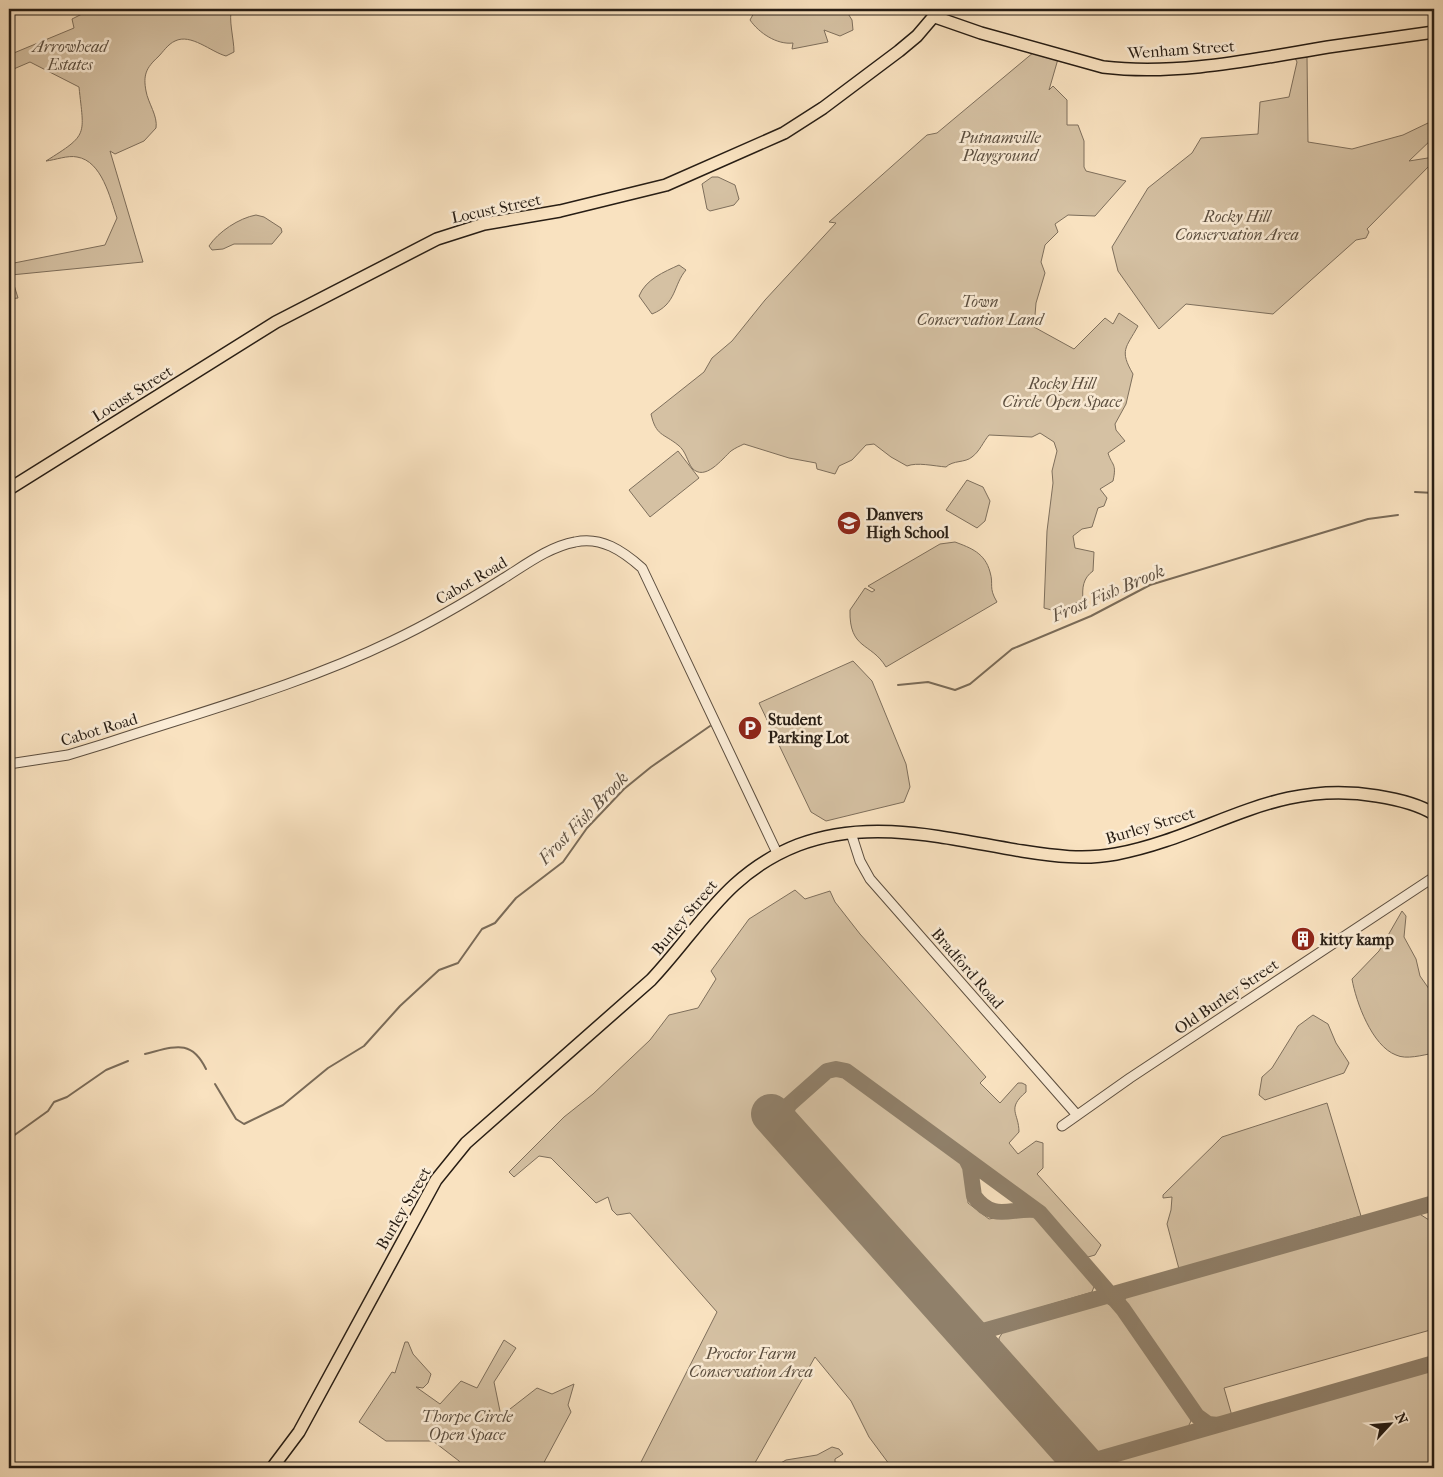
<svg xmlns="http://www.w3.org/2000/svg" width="1443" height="1477" viewBox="0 0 1443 1477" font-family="'IM FELL French Canon',serif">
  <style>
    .green { fill: #d5c1a3; stroke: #7e6f5c }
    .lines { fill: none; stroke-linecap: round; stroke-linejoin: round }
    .stream { stroke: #7a6b58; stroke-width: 2 }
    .taxiway { stroke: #90806a; stroke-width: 16 }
    .runway { stroke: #90806a; stroke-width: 40 }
    .minor-casing { stroke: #5c4e3f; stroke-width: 11 }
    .major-casing { stroke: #271d14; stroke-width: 14 }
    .minor { stroke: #fbecd6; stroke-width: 9 }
    .major { stroke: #f9e2c0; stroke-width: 11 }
    .labels { text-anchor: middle; stroke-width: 5; stroke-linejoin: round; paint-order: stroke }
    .park-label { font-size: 16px; font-style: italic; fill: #5b4e3f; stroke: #fbecd6 }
    .street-label { font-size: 16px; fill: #271d14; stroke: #fbecd6 }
    .poi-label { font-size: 16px; font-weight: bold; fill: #271d14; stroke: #fbecd6; text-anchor: start }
    .water-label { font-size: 18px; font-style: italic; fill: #5f5142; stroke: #fbecd6 }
  </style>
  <rect width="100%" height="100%" fill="#f9e2c0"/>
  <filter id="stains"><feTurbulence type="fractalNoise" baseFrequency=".004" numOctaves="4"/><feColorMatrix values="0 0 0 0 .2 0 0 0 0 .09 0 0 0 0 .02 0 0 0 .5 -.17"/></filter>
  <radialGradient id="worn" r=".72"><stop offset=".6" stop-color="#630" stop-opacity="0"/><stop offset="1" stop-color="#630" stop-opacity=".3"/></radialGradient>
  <path class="green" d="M 92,9 L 232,9 C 228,18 234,39 234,52 L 226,56 C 211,52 191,33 175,41 C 168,44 163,52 158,57 C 146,68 143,75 146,91 C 148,103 158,116 156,128 L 144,141 L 115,154 L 110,151 L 143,262 L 11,275 L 18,298 L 9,299 L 9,264 L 105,245 L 117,218 C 110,198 102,161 77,157 C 68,155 55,160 46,161 C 89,134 84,136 79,87 L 30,62 L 9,71 L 9,55 L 74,28 L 72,19 Z
    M 756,9 L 851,9 L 847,12 L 852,20 L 853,30 L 840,36 L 824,30 L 828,42 L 792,49 L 793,43 C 777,45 759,33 750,20 Z
    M 1034,52 L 1058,59 L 1049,90 L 1053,86 L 1067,100 L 1067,125 L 1078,125 L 1084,141 L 1084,167 L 1086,171 L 1126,181 L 1095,216 L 1068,215 L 1055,224 L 1058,232 L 1045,245 L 1041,262 L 1045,273 L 1036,303 L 1034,327 L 1074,349 L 1105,318 L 1113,324 L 1119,313 L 1138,326 C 1126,348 1119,350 1133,374 L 1126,404 L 1115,424 L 1116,430 L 1125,441 L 1108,453 C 1112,466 1117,463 1113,481 L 1100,489 L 1107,498 L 1104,506 L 1098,508 L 1092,527 L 1082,529 L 1073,536 L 1075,548 L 1094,552 L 1093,571 C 1083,578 1082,588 1083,599 L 1059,612 L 1044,608 L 1047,531 L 1053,483 L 1052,471 L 1057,451 L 1054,442 L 1040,433 L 1032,437 L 989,435 C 983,442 980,451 972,457 C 965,463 953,460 946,467 C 934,466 917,462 907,466 L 891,457 L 874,444 L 866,445 L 852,460 L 839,466 L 835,474 L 817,469 L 816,463 L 789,458 L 744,444 C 740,446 735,448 731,451 C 722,459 705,482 692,468 C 687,461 686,451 678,445 C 663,433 656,436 651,414 L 704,372 L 712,358 L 732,341 L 765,300 L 836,223 L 829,222 L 927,135 L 937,133 Z
    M 1307,56 L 1308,142 L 1352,149 L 1403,135 L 1428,123 L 1434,126 L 1434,137 L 1409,161 L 1434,157 L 1434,161 L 1367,229 L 1369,232 L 1366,238 L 1356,240 L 1273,314 L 1186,304 L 1159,329 L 1118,271 L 1112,247 L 1148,188 L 1192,153 L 1201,138 L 1258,134 L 1260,102 L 1289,97 L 1297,62 L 1295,58 Z
    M 712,177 L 718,177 L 735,185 L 739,199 L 734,205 L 710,211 L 707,209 L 702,184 Z
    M 256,215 L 264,217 L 281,228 L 282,232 L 272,244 L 234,244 L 223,249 L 212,250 L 209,246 C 218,232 239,218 256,215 Z
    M 679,265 L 686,270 C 673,285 677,304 652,314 L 639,296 C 646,279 664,272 679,265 Z
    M 678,451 L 699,478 L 650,517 L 629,490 Z
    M 967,480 L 983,487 L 990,501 L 985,521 L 977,528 L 946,510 Z
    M 955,542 C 971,548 985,553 990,572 C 994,585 988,587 997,602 L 886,667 C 871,642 849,650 850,610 L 865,588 L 872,592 L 875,590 L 868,586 L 940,544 Z
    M 853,661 L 872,681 L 906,764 L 910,787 L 904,802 L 826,821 L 811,812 L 759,703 Z
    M 795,890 L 805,899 L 830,891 L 835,902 L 860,934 L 986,1077 L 980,1083 L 1000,1103 L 1018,1083 L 1022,1083 L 1026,1085 L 1026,1092 C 1006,1109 1019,1113 1019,1132 L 1009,1143 L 1018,1154 L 1036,1141 L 1043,1143 L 1043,1168 L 1037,1174 L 1101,1245 L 1095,1255 L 1088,1257 L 1043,1209 L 844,1064 L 836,1063 L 823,1068 L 761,1124 L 1068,1468 L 892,1468 L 869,1437 L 851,1401 L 815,1357 L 752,1468 L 638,1468 L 717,1312 L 630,1213 L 617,1215 L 612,1210 L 608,1197 L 596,1203 L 551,1158 L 539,1156 L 514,1177 L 509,1172 L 564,1117 L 593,1094 L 650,1040 L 669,1015 L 698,1008 L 716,979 L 711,971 L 749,919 Z
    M 1402,911 L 1406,916 L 1404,937 L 1416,959 L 1420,976 L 1434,996 L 1434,1053 C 1423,1055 1406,1060 1396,1055 C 1372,1046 1356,1002 1352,979 L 1379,951 Z
    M 1313,1015 L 1328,1024 L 1336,1043 L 1349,1063 L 1344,1073 L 1265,1100 L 1259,1095 L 1262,1077 L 1272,1068 L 1298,1026 Z
    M 837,1073 L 846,1076 L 963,1163 L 967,1171 L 968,1203 L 989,1219 L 1026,1212 L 1033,1214 L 1090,1276 L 1095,1284 L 1092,1292 L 986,1324 L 974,1322 L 793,1119 L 796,1104 L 827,1076 Z
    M 1327,1103 L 1361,1216 L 1179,1269 L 1167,1224 L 1171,1210 L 1172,1197 L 1163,1198 L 1163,1195 L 1222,1137 Z
    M 1418,1213 L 1429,1220 L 1434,1235 L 1434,1329 L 1224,1388 L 1232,1416 L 1215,1421 L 1201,1414 L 1125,1304 L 1125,1299 L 1130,1294 Z
    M 1104,1302 L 1114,1307 L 1190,1416 L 1191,1421 L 1188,1427 L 1102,1452 L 1089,1451 L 999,1349 L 999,1338 L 1005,1329 Z
    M 504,1340 L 516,1348 L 494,1382 L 501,1416 L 537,1388 L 552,1394 L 574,1384 L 568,1405 L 571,1412 L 541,1468 L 463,1468 L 459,1461 L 433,1441 L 386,1441 L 359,1422 L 392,1372 L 395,1373 L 405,1342 L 408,1342 L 413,1354 L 431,1374 L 428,1383 L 423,1388 L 416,1387 L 440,1404 L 461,1381 L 477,1388 Z
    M 1434,1368 L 1434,1468 L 1113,1468 L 1117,1460 L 1125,1456 Z
    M 832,1447 L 839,1449 L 843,1454 L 835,1459 L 835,1462 L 848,1463 L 857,1468 L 772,1468 L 786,1460 L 817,1455 Z"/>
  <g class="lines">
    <path class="stream" d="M 1415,492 L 1434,493
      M 898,685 L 928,682 L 955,690 L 970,684 L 1012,649 L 1091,616 L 1150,585 L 1368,519 L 1398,515
      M 145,1054 C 174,1047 191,1038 206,1069
      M 215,1084 L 236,1119 L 244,1124 L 283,1105 L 328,1068 L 364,1046 L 400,1006 L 439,970 L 458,963 L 482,929 L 495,923 L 516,898 L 563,862 L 587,828 L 624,789 L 651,767 L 710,726
      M 9,1139 L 48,1111 L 54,1102 L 67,1097 L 106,1070 L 128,1061"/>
    <path class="taxiway" d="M 774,1118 L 827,1071 L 836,1069 L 846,1071 L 1040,1213 L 1123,1309 L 1197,1416 L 1208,1424 L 1218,1425
      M 966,1159 L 970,1167 L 974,1196 C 994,1223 1011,1207 1036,1210
      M 963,1329 L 975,1333 L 983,1331 L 1434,1203
      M 985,1353 L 981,1341 L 988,1330
      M 1079,1459 L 1092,1461 L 1434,1363"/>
    <path class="runway" d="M 771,1114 L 1087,1468"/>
    <g class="minor-casing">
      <path id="minor" d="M 9,764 L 68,755 L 104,744 C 200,712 301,685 392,641 C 430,623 466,602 501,580 C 524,566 548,547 575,542 C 601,536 623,551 642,568 L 778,855
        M 851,833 L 860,861 L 870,879 L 1077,1115
        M 1062,1126 L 1130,1078 L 1434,877"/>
    </g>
    <g class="major-casing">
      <path id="major" d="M 935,17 L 981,33 L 1103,67 C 1178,76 1255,59 1328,47 C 1363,42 1399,37 1434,32
        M 9,489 L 276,322 L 437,239 L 484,224 L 560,211 L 666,185 L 784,133 L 823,108 L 899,51 L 917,36 L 940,9
        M 272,1468 L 299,1432 L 436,1180 L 466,1143 L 651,980 C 700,928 726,873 798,845 C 871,817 948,839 1022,851 C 1054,856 1084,860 1116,854 C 1211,836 1274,778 1377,796 C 1396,799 1418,804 1434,814"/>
    </g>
    <use href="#minor" class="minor"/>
    <use href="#major" class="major"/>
  </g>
  <defs>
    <g id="school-disc" transform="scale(1.25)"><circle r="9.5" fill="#8f2418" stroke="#fbecd6"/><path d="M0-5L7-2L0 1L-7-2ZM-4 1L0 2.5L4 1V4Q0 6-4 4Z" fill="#fff"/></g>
    <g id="parking-disc" transform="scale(1.25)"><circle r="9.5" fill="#8f2418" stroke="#fbecd6"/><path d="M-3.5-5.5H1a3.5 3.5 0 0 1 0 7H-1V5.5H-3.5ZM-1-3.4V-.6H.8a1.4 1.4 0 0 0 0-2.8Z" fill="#fff"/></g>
    <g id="building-disc" transform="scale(1.25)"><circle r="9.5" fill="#8f2418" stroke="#fbecd6"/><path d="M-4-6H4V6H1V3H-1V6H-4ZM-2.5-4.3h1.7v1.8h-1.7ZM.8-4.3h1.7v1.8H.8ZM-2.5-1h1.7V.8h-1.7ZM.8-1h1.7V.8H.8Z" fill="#fff"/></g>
  </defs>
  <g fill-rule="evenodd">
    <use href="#school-disc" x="849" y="523"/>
    <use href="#parking-disc" x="750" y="728"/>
    <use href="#building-disc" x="1303" y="939"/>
  </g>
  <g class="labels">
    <g class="park-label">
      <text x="70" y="52">Arrowhead<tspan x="70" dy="18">Estates</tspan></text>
      <text x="1000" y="143">Putnamville<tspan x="1000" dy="18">Playground</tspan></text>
      <text x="1237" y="222">Rocky Hill<tspan x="1237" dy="18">Conservation Area</tspan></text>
      <text x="980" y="307">Town<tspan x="980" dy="18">Conservation Land</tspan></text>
      <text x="1062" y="389">Rocky Hill<tspan x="1062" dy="18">Circle Open Space</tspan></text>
      <text x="751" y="1359">Proctor Farm<tspan x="751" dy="18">Conservation Area</tspan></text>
      <text x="467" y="1422">Thorpe Circle<tspan x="467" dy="18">Open Space</tspan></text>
    </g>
    <g class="street-label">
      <text transform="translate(1181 49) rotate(-4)" y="6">Wenham Street</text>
      <text transform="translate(496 208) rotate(-12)" y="6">Locust Street</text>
      <text transform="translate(132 393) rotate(-32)" y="6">Locust Street</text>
      <text transform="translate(471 580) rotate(-30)" y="6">Cabot Road</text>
      <text transform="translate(99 729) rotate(-17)" y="6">Cabot Road</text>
      <text transform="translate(1150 825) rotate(-17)" y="6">Burley Street</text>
      <text transform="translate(684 917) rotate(-50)" y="6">Burley Street</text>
      <text transform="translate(968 968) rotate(49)" y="6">Bradford Road</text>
      <text transform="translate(1226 996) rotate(-34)" y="6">Old Burley Street</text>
      <text transform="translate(403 1208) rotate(-60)" y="6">Burley Street</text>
    </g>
    <g class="poi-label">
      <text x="866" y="520">Danvers<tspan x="866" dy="18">High School</tspan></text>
      <text x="768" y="725">Student<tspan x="768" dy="18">Parking Lot</tspan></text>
      <text x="1320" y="945">kitty kamp</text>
    </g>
    <g class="water-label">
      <text transform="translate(1108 593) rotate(-23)" y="6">Frost Fish Brook</text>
      <text transform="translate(583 818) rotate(-46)" y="6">Frost Fish Brook</text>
    </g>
  </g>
  <rect width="1443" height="1477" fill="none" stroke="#f9e2c0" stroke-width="30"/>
  <rect x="10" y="10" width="1423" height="1457" fill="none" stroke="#271d14" stroke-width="2.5"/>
  <rect x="15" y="15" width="1413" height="1447" fill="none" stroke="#271d14"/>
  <g transform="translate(1390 1424) rotate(64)" stroke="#fbecd6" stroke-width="4" paint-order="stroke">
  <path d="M0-4L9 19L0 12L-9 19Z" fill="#271d14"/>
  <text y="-8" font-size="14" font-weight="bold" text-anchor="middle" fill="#271d14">N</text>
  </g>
  <rect width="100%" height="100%" filter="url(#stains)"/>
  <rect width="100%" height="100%" fill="url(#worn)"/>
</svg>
